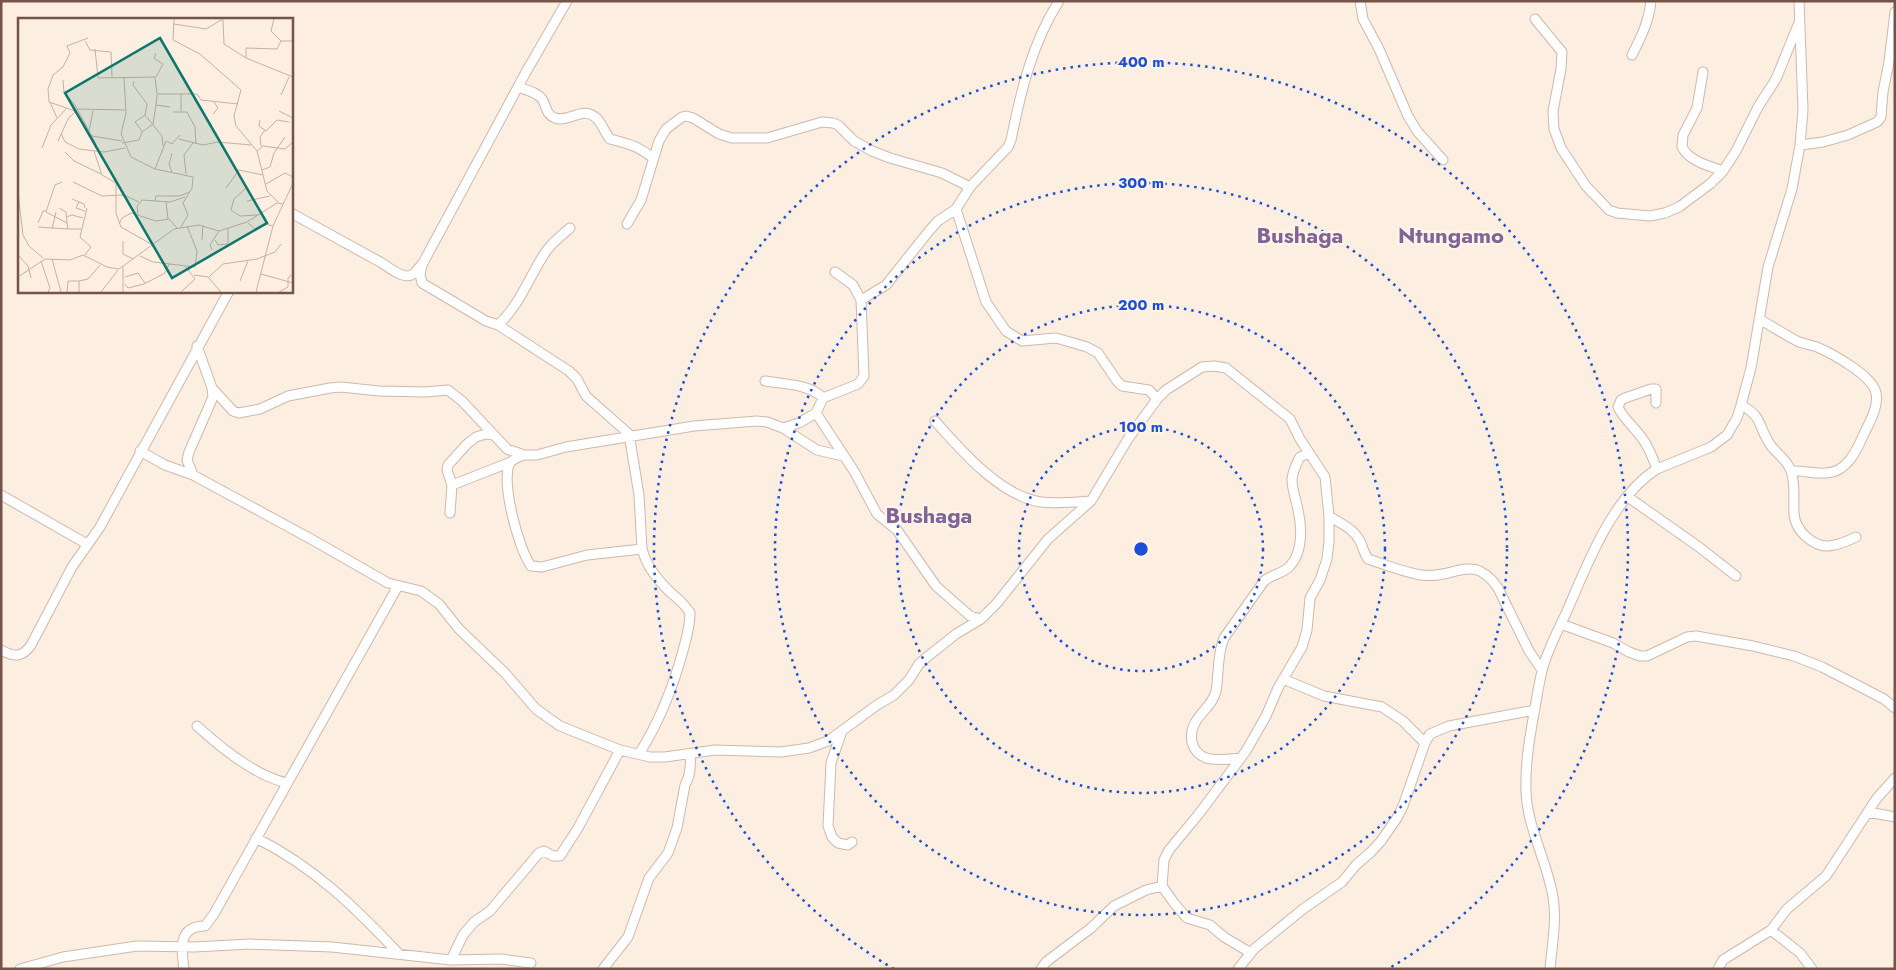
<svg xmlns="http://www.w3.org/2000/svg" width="1896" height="970" viewBox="0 0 1896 970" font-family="Jost,sans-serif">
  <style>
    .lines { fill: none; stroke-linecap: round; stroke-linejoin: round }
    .minor-casing { stroke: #cfb8ab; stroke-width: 11 }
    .minor { stroke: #fff; stroke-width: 9 }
    .ring { fill: none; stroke: #1d4ed8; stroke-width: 2.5; stroke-dasharray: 2.5 5 }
    .labels { text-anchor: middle; stroke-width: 4.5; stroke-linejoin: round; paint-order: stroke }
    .quarter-label { font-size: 22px; font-weight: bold; fill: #816397; stroke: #fff4e8 }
    .inset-road { fill: none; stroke: #c6b1a4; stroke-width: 1 }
    .view { fill: #0f766e; fill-opacity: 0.15; stroke: #0f766e; stroke-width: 2.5 }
    .inset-edge { fill: none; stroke: #745348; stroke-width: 2.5 }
    .centre { fill: #1d4ed8; stroke: #fff4e8; stroke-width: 2.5 }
    .ring-label { font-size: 15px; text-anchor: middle; font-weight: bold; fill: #1d4ed8; stroke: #fff4e8; stroke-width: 4.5; stroke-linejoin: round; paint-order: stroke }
  </style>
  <rect width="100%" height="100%" fill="#fcefe1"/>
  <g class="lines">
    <g class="minor-casing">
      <path id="minor" d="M 1360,1 L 1363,19 L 1379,49 L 1408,116 L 1417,131 L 1443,160
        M 1535,19 L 1562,52 L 1561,69 L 1553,111 L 1554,129 L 1561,148 L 1586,186 L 1609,210 L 1617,213 L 1650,216 L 1665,213 L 1679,207 L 1710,184 L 1723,171 L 1736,151 L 1758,107 L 1776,79 L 1798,25
        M 1632,55 C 1641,37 1649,22 1651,1
        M 1703,72 L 1697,108 L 1683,135 L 1682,147 C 1689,161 1709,166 1723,171
        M 518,87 C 526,90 537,92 542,99 C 547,106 545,114 555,118 C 569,123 582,106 595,117 C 602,122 604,132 610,139 C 629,144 638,146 653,158
        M 1800,145 L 1823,142 L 1848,135 L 1877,122 L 1881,117 L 1883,92 L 1889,62 L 1895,12
        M 956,209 L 986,302 L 1006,331 L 1022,341 L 1056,338 L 1087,347 L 1098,353 L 1117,381 L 1122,386 L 1149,390 L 1157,399
        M 291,213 L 382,263 C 389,268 404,279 411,275 C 416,273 419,267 423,263 L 526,72 L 567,1
        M 627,224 L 641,200 L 659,141 L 666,129 L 682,117 L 686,116 L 693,118 L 719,134 L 732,138 L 767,138 L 822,122 L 833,123 L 838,125 L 854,141 L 872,151 L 890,158 L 942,173 L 970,187
        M 422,266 L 420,274 L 422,283 L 486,321 L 498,325 C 521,304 530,274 547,250 C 554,241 562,235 570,228
        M 861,300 L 886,285 L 929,231 L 938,221 L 956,209 L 970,187 L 1008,147 L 1011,140 C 1021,91 1032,43 1059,1
        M 1759,319 C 1772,326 1785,335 1799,342 C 1805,344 1811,345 1817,347 C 1833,354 1873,376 1876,393 C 1879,407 1869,423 1863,436 C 1856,452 1846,473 1825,473 C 1813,474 1802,470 1791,471
        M 498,325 L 569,371 L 577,379 L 586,396 L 629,434 L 639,495 L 642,549 C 647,567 657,579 670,592 C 678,599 685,604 690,613 C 690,624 687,636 684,647 C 674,685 660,721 639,754
        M 765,381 C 783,384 810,384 823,398
        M 212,388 L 233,411 L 239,413 L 260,409 L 288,396 L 330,388 L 341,387 L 379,391 L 425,392 L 448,390 L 462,401 L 507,449 L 524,455 L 537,455 L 566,447 L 694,426 L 757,421 L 767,422 L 783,428 L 817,450 L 843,456
        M 1656,403 L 1656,389 L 1651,389 L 1625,398 L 1621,400 L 1618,407 C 1623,418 1631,424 1638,433 C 1647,443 1652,456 1657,469
        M 1741,405 C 1763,417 1757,423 1768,441 C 1774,453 1785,456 1791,471 C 1796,485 1793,499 1794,513 C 1795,532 1816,550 1834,545 C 1842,544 1849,540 1856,537
        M 816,413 L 854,471 L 877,514 L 897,530 L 936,586 L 970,616 L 981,619
        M 935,421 C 961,450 1000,496 1041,502 C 1057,504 1075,502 1091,501
        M 783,428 L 799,423 L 816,413 L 823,398 L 858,384 L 864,376 L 861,300 L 853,285 L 835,272
        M 140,451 L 165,465 L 193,475 L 311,539 L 388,583 L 421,591 L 439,604 L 459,629 L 505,673 L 536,709 L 560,726 L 620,750 L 650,757 L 665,757 L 715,750 L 781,752 L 809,748 L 828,741 L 877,705 L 894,695 L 909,680 L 919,664 L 927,657 L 956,634 L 981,619 L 997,603 L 1048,539 L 1091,501 L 1128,439 L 1157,399 L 1166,390 L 1202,367 L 1214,366 L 1226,368 L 1290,419 L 1300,439 L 1325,477 L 1329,516 C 1341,524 1353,528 1360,541 C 1363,548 1364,553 1368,559 C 1386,565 1403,572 1421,575 C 1455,580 1472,551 1498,588 L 1529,651 L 1542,670
        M 524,455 C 519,457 513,459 510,463 C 500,481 519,550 531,566 L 542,567 L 587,555 L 642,549
        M 193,475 L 187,460 L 189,452 L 213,397 L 212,388 L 197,346
        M 452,485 L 511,462
        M 1,495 L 87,544
        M 1628,497 L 1699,547 L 1736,576
        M 450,513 L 452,485 L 447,470 L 448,465 L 467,444 L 476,437 L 486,434 L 494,435
        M 1561,624 L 1613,643 L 1629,652 L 1640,656 L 1647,656 L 1687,637 L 1696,636 L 1753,646 L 1794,656 L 1822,667 L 1884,699 L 1895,708
        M 1,650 C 14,657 22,658 31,645 L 72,567 L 100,527 L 229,291
        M 1283,679 L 1324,696 L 1382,707 L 1403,721 L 1425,743
        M 197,726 C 220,747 256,776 287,783
        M 842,731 L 831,763 L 828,826 L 832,837 L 838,843 L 848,845 L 852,842
        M 1241,758 C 1230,759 1217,761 1206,758 C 1191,752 1188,736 1195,723 C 1201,711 1213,705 1216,691 C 1219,674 1217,654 1224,638 L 1264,581 C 1272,574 1283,574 1290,566 C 1303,552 1302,527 1298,510 C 1296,499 1292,490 1292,479 C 1293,472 1296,464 1300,457 L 1309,453
        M 1868,812 L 1895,817
        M 256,838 C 313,866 357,909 399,954
        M 1771,930 L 1800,953 L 1812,969
        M 1251,953 L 1224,937 L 1210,925 L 1187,918 L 1174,903 L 1162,886 L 1164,860 L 1169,850 L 1198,815 L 1246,751 L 1266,716 L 1278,688 L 1302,647 L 1307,630 L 1310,598 L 1320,580 L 1327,559 L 1329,541 L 1329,516
        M 451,960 L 463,935 L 474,922 L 490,911 L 539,853 L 544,851 L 553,856 L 560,856 L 578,828 L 620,750
        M 20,969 L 63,957 L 137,946 L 194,947 L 250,944 L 332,947 L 451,960 L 501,959 L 531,963
        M 184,969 C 181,949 178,926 205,926 L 214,914 L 398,586
        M 603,969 L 628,937 L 649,878 L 668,853 L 677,828 L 685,785 C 691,775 691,765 690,755
        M 1041,969 L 1046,962 L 1091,928 L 1114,906 L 1146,890 L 1162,886
        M 1238,969 L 1254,949 L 1303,909 L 1342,882 L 1356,865 L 1371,852 L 1381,841 L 1397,818 L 1403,806 L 1425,743 L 1430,734 L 1449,726 L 1535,710
        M 1550,969 C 1552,945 1557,920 1553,897 C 1547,861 1527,827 1526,791 C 1525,763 1530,735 1535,708 C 1537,696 1539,683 1542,671 C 1547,650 1558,631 1567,611 C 1587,565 1613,496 1657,469 L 1711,447 L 1727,435 L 1737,418 L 1741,405 L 1751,368 L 1768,267 L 1792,189 L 1800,145 L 1803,110 L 1799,1
        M 1718,969 L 1723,960 L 1771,930 L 1787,909 L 1826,876 L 1877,798 L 1895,778"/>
    </g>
    <use href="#minor" class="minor"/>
  </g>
  <g class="ring">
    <circle cx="1141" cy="549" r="122"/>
    <circle cx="1141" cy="549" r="244"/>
    <circle cx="1141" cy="549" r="366"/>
    <path d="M894 969A487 487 0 1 1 1388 969"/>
  </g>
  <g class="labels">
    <g class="quarter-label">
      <text x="1300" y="243">Bushaga</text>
      <text x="1451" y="243">Ntungamo</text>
      <text x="929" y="523">Bushaga</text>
    </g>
  </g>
  <g transform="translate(18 18)">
    <rect width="275" height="275" fill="#fcefe1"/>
    <path class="inset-road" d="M 156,1 L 155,22 L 182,36 L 223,72 L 216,98 L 218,108 L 239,133 L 249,173 L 260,184M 256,1 L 253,13 L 263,23 L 275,23M 205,2 L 206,26 L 228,40M 156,6 L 188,11 L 205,1M 67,23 L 72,32 L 93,34 L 94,59M 263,23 L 259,31 L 228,30 L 228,40 L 275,59M 77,31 L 80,60 L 137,59 L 139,76 L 179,76 L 183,82 L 220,86M 106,59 L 108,95 L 103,116 L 113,139 L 137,151 L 175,159 L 174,170 L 165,185 L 170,197 L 163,209M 138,59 L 145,46 L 136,40 L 138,35M 45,62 L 46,74 L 57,87 L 78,126M 116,63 L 115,67 L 129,86 L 127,97 L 144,118 L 145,128M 163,76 L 163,93M 139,77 L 138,87 L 152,89M 263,77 L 271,59M 32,84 L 39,100M 57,93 L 31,84 L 30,71 L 35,57 L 45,49 L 52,35 L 49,28 L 70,20M 261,93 L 275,100M 155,94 L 169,94 L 177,109 L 178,126M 195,96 L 200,90 L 196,84M 242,102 L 241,108 L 248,113 L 259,102 L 271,104M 71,113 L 75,93M 124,113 L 117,104 L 127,97M 43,115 L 47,124 L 61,131 L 86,134 L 107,130M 74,118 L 104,123M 161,121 L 185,127 L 200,124 L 233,127M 40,123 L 50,101 L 60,91 L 107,92M 148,123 L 154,126 L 162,117M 104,125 L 121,122 L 124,114 L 135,106 L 138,87M 243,128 L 242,119 L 247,112M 24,130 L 33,107 L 49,90M 76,133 L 84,157 L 98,165 L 98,195 L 103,209 L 133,226M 239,133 L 245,128 L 267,131 L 275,124M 47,134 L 56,143 L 83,156M 154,135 L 151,146 L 154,154M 137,151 L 148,123M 244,152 L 252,149 L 256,135 L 267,119M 168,156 L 166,137 L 175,125M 44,164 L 37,167 L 28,194 L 49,205 L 50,211 L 63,211M 55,164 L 84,178 L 106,177 L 121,184M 248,166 L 267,155 L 275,159M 208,170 L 221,152 L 245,157M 227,171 L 216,181 L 213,192 L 222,198 L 240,197M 0,174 L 5,217 L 11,228 L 25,240M 54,181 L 66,186 L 67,190M 137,183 L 138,178 L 161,178 L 172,174M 229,183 L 252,178M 61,184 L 58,190 L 67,193M 148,184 L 150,201M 41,190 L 48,194 L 49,205M 120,196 L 119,188 L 124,182 L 152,184 L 167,179M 48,199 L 54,197 L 65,200M 20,205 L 25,193 L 28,193M 230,205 L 237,211 L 247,206 L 255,208M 101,206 L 104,200 L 113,195 L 138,203 L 151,201 L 159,210M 20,209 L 50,211M 34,211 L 38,194M 184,222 L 185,207M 197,222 L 200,227 L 210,226 L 210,210M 105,223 L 105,236 L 115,241M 194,232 L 192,227 L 201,213M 0,237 L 10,248 L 13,260M 67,237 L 73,229 L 62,219 L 69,190M 122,238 L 135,244 L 177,249 L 179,233 L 169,208M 34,241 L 43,274M 23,243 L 32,270 L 30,274M 105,249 L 105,274M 243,256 L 275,265M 176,257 L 190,259 L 203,274M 0,259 L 27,241 L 52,242 L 65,237 L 89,249 L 101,251 L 156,211 L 181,207 L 201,213 L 229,204 L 259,185 L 265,186M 107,259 L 120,255 L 127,265M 191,259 L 205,246 L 239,241 L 257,234 L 263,226M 222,263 L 230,243M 107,266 L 110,270 L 126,266 L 147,255 L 151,246M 49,274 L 50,263 L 61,263M 61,274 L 61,263 L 70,261 L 82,247M 83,274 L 100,252M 163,274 L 177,261 L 168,249M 238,274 L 255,208 L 275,165M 261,274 L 270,269 L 270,260 L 275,256"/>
    <path class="view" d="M 142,20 L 249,205 L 154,260 L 47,75 Z"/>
    <rect width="275" height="275" class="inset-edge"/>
  </g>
  <circle cx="1141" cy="549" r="8" class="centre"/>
  <g class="ring-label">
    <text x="1141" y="67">400 m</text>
    <text x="1141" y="188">300 m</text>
    <text x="1141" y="310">200 m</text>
    <text x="1141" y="432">100 m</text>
  </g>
  <rect width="1896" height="970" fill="none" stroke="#745348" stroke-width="5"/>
</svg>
